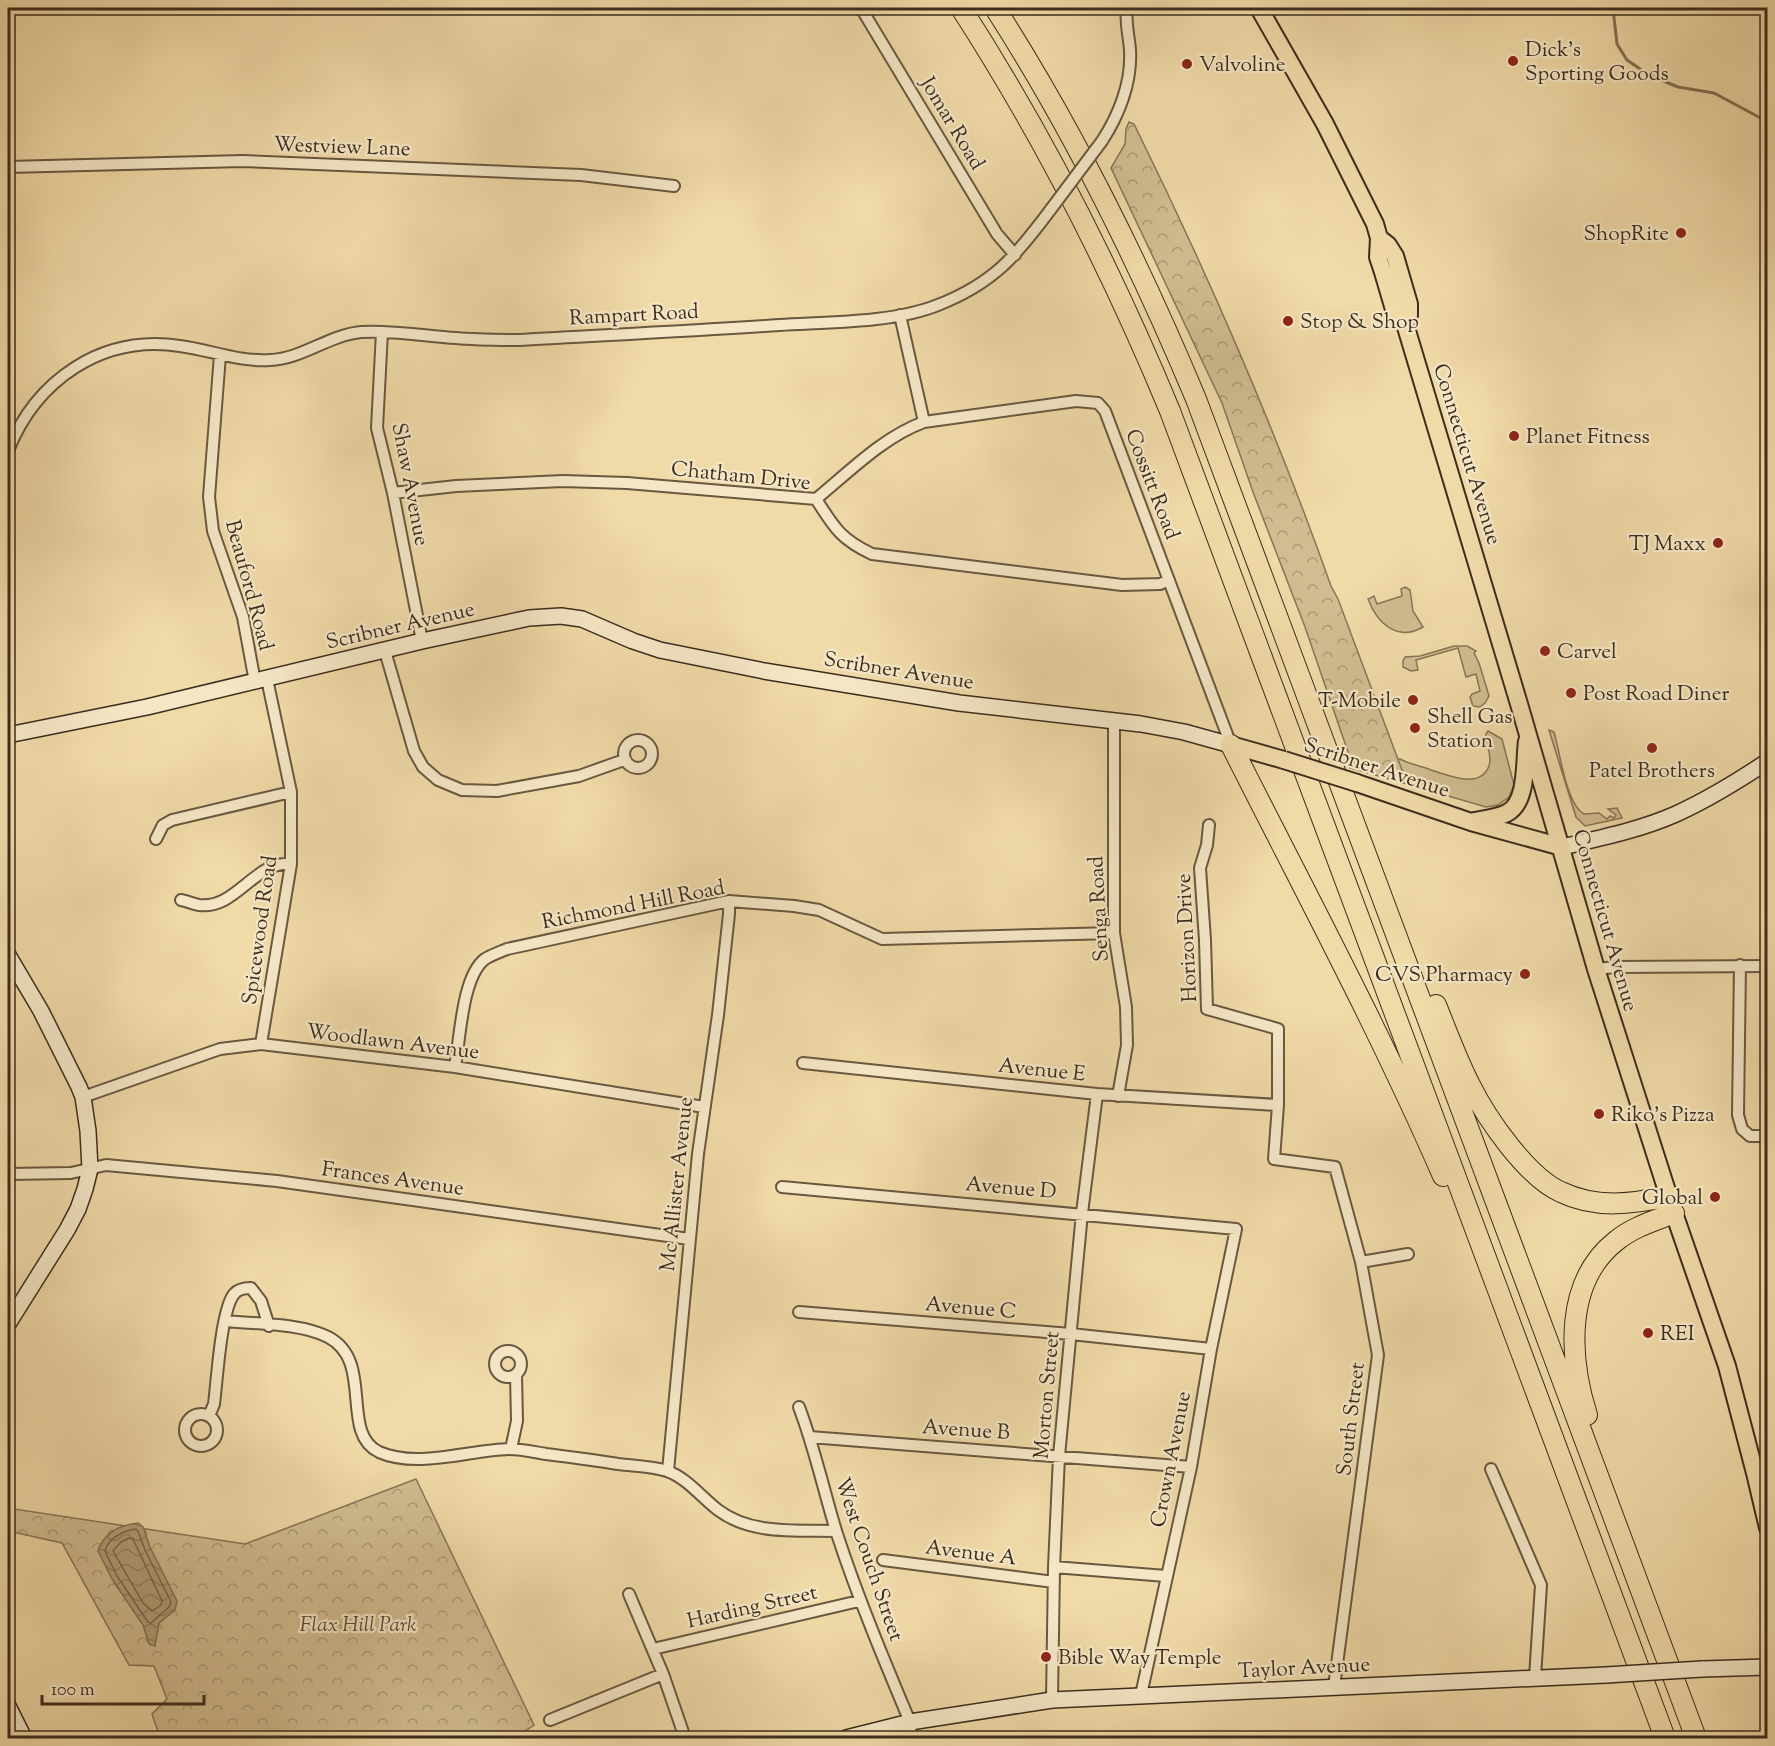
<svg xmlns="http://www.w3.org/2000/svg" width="1775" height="1746" viewBox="0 0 1775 1746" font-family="'Sorts Mill Goudy',serif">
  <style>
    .grass { fill: #d1bd91; stroke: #867558; stroke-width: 1.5 }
    .forest { fill: url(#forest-crowns); stroke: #867558; stroke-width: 1.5 }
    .water { fill: url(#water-waves); stroke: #837155; stroke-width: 1.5 }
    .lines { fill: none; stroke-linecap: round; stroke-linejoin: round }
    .shore { stroke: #78664c; stroke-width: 1.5 }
    .stream { stroke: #837155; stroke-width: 3 }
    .street-casing { stroke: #695840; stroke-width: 14 }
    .secondary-casing { stroke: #3c2d1e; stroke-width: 18 }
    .primary-casing { stroke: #3c2d1e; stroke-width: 20 }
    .highway-casing { stroke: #3c2d1e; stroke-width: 22 }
    .street { stroke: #f5e7c6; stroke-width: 10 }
    .secondary { stroke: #f5e7c6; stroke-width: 15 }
    .primary { stroke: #f0daa8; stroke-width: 16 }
    .highway { stroke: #f0daa8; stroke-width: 20 }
    .street-bridge-casing { stroke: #695840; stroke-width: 14; stroke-linecap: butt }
    .secondary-bridge-casing { stroke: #3c2d1e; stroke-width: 18; stroke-linecap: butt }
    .primary-bridge-casing { stroke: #3c2d1e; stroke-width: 20; stroke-linecap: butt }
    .street-bridge { stroke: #f5e7c6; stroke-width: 10 }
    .secondary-bridge { stroke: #f5e7c6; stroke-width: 15 }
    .primary-bridge { stroke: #f0daa8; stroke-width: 16 }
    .poi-dot { fill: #8f2418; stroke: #f5e7c6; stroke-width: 2 }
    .labels { text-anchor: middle; stroke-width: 4.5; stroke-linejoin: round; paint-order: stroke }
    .poi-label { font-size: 21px; fill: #3c2d1e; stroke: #f5e7c6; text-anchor: start }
    .street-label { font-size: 21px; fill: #3c2d1e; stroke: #f5e7c6 }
    .park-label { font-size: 21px; font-style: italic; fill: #5a4a35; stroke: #f5e7c6 }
  </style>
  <defs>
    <pattern id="forest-crowns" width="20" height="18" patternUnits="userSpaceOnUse" patternTransform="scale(1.5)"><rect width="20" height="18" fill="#d1bd91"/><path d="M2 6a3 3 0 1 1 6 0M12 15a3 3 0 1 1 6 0" fill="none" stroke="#ab9a76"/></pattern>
    <pattern id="water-waves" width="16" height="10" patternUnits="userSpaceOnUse" patternTransform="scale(1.5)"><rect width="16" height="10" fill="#b39f79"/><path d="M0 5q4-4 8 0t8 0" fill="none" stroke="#938263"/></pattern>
  </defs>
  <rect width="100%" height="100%" fill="#f0daa8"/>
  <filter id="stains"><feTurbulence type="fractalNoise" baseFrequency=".00333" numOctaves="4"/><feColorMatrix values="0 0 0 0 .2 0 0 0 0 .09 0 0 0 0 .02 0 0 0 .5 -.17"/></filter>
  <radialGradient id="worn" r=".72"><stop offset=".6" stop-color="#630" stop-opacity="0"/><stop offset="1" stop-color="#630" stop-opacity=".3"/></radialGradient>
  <path class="grass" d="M 1405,587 L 1410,590 L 1413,611 L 1423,627 C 1397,642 1377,623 1368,599 L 1374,596 L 1377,604 L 1402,596 L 1401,589 Z
    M 1454,646 L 1467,646 L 1476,651 L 1474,653 L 1479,663 L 1489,696 L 1485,703 L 1480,707 L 1473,706 L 1470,697 L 1472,694 L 1480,691 L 1476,674 L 1466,677 L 1458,648 L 1416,660 L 1418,670 L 1411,671 L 1403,667 L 1403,661 L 1405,657 L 1420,656 Z
    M 1549,730 L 1554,732 C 1560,752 1566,804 1584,814 L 1599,813 L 1607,819 L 1610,816 L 1614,818 L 1616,815 L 1608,809 L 1617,808 L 1622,818 L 1585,826 L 1576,817 Z
    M 1488,731 L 1502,739 L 1514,785 L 1509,797 L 1498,805 L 1486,807 L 1400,782 L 1402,770 L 1396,759 L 1400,759 C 1409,764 1421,766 1431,770 C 1448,775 1480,790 1489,766 C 1493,754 1485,745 1486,734 Z"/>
  <path class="forest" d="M 1129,122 L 1134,124 C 1208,274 1275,428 1331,586 L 1338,599 L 1402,770 L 1400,782 L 1350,768 L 1348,752 L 1305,627 L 1253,492 L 1222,403 L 1111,168 L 1125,144 L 1126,129 Z
    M 416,1479 L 534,1725 L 515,1738 L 160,1738 L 152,1714 L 167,1699 L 154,1666 L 129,1665 L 62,1543 L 8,1531 L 8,1508 L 245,1544 Z"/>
  <path class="water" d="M 138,1523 L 143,1527 L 150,1547 L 177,1601 L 175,1610 L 159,1623 L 155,1646 L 149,1644 L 143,1625 L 112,1579 L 98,1551 C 104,1533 120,1525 138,1523 Z"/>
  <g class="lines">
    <path class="shore" d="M 136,1529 L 138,1531 L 145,1550 L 171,1602 L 169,1607 L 151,1623 L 148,1622 L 117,1576 L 105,1551 C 108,1538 123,1531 136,1529 Z
      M 129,1538 L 133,1539 L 162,1601 L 161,1605 L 152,1611 L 143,1603 L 113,1551 L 121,1542 Z"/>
    <path class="stream" d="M 1613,8 L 1617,44 L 1627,60 L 1649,75 L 1678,87 L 1714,93 L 1768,122"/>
    <g class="street-casing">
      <path id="street" d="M 861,8 L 997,234 L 1015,255
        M 1102,141 C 1119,115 1132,82 1130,50 C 1129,36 1125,22 1127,8
        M 8,167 L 243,161 L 581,175 L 674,186
        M 900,315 L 924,422
        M 382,332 L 377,428 L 393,493 L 422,641
        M 220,355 L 209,497 L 213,531 L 243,617 L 255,682
        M 8,451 C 36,380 102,334 180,346 C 210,350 239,362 270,360 C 302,359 329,335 361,332 C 392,330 425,336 456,338 C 477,340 499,340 520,340 C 607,335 693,331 780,325 C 829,322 893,323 938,305 C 994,283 1016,256 1051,209
        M 393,493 L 456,486 L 563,481 L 627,483 L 816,499
        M 816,499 C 849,472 883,437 924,422 L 1076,401 L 1098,403 L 1105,411 L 1231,745
        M 816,499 C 834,527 840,539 872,554 L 1122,585 L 1160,584 L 1169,580
        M 385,651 L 414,751 L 423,767 L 438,780 L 462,790 L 497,791 L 579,776 L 624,760
        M 1114,720 L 1114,933 L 1126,1007 L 1127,1045 L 1118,1096
        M624 754a14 14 0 1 1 28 0a14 14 0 1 1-28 0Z
        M 1209,825 L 1207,845 L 1200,868 L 1205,940 L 1207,1009 L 1278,1029 L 1278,1105 L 1274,1159 L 1335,1167 L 1361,1262 L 1378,1355 L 1334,1687
        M 156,839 L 163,825 L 172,820 L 291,792
        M 181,900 C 187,901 193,904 199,905 C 236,910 255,860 291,864
        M 1740,965 L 1738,1115 L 1742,1129 L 1750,1136 L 1768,1136
        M 1596,969 L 1616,967 L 1768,966
        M 261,1044 L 291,864 L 291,792 L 267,679
        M 803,1063 L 1097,1094 L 1278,1105
        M 455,1067 C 460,1039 462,976 485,959 C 491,955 500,952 507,949 L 729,901 L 794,906 L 819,910 L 882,939 L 1114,933
        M 83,1097 L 220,1049 L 261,1044 L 455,1067 L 704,1107
        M 8,1174 L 71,1173 L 106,1165 L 277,1181 L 689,1239
        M 782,1187 L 1236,1229 L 1211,1349 L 1191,1467 L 1141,1695
        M 1361,1262 L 1408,1254
        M 799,1312 L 1071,1334 L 1211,1349
        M 225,1321 C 256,1324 300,1323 328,1337 C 375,1361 339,1433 379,1452 C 417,1469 469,1450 509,1449 C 521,1449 534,1452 546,1454 C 570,1457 594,1460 618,1464 C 633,1466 652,1466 667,1471 C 687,1478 701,1497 718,1510 C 751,1535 796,1530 836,1531
        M495 1364a13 13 0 1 1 26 0a13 13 0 1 1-26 0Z
        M 799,1407 C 815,1449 824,1492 837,1534 C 858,1598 884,1660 910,1722 L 911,1738
        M185 1430a16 16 0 1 1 32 0a16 16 0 1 1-32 0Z
        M 209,1416 L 214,1404 C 217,1381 221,1310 234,1294 C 238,1289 244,1288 251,1288 L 261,1301 L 269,1326
        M 810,1437 L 1191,1467
        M 511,1449 L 517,1421 L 516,1375
        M 1491,1469 L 1541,1585 L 1535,1677
        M 668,1471 L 698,1154 L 718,1015 L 729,914 L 729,901
        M 883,1560 L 1054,1582
        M 1054,1567 L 1166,1576
        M 629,1594 L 663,1674 L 685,1738
        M 653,1649 L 859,1601
        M 1052,1700 L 1054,1567 L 1059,1456 L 1082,1213 L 1097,1094
        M 550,1720 L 663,1674"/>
    </g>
    <g class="secondary-casing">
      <path id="secondary" d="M 8,735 L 147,707 L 422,641 L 529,618 L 561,616 L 582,619 L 633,641 L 660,650 L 764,671 L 959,703 L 1141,724 L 1184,732 L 1231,745
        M 1562,847 C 1600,838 1640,830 1676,814 C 1709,799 1738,781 1768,761
        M 8,955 L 41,1011 L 79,1087 L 83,1097 L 88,1131 L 90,1169 L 85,1189 L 78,1209 L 67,1230 L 8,1324
        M 1702,1669 L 1768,1667
        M 8,1706 L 24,1738
        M 846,1738 L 910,1722 L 1052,1700 L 1606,1675"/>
    </g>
    <g class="primary-casing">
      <path id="primary" d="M 1259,8 L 1325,124 L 1375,224 L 1379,238 L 1378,257 L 1383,272 L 1395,313 L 1405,324 L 1519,704 L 1596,969 L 1674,1213 L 1727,1366 L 1755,1473 L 1768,1528
        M 1379,238 L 1388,245 L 1395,256 L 1409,304 L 1409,315 L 1405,324
        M 1231,745 L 1284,760
        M 1357,783 L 1471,822 L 1562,847
        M 1474,821 C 1485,819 1497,818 1507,813 C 1528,802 1524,763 1527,741"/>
    </g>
    <g class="highway-casing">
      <path id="highway" d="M 961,8 C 1043,135 1112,271 1170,411 L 1665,1738
        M 995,8 C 1074,131 1139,263 1196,399 L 1696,1738
        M 1231,745 C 1303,888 1379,1029 1443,1176
        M 1436,1005 C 1447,1032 1457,1060 1470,1085 C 1487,1119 1527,1177 1561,1192 C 1596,1209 1633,1204 1669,1196
        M 1587,1415 C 1569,1358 1564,1282 1616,1241 C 1633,1227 1654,1221 1674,1213"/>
    </g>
    <use href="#street" class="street"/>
    <use href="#secondary" class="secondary"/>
    <use href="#primary" class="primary"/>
    <use href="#highway" class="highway"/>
    <g class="street-bridge-casing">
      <path id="street-bridge" d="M 1051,209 L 1102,141"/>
    </g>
    <g class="secondary-bridge-casing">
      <path id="secondary-bridge" d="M 1606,1675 L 1702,1669"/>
    </g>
    <g class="primary-bridge-casing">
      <path id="primary-bridge" d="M 1284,760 L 1357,783"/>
    </g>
    <use href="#street-bridge" class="street-bridge"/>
    <use href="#secondary-bridge" class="secondary-bridge"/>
    <use href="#primary-bridge" class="primary-bridge"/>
  </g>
  <g class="poi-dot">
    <circle cx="1513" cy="61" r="6"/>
    <circle cx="1187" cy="64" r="6"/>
    <circle cx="1681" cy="233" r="6"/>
    <circle cx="1288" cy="321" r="6"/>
    <circle cx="1514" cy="436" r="6"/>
    <circle cx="1718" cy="543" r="6"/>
    <circle cx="1545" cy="651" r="6"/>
    <circle cx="1571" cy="693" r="6"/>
    <circle cx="1413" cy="700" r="6"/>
    <circle cx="1415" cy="728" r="6"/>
    <circle cx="1652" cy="748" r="6"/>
    <circle cx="1525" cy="974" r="6"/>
    <circle cx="1599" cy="1114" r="6"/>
    <circle cx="1715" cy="1197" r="6"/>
    <circle cx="1648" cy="1333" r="6"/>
    <circle cx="1046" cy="1657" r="6"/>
  </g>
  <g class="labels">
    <g class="poi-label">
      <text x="1525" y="56">Dick's<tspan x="1525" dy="24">Sporting Goods</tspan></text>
      <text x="1199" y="71">Valvoline</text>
      <text x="1669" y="240" text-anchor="end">ShopRite</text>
      <text x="1300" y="328">Stop &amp; Shop</text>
      <text x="1526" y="443">Planet Fitness</text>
      <text x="1706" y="550" text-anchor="end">TJ Maxx</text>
      <text x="1557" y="658">Carvel</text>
      <text x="1583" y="700">Post Road Diner</text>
      <text x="1401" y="707" text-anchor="end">T-Mobile</text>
      <text x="1427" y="723">Shell Gas<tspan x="1427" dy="24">Station</tspan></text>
      <text x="1652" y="777" text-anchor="middle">Patel Brothers</text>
      <text x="1513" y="981" text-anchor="end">CVS Pharmacy</text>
      <text x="1611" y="1121">Riko's Pizza</text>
      <text x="1703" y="1204" text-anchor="end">Global</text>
      <text x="1660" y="1340">REI</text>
      <text x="1058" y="1664">Bible Way Temple</text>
    </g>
    <g class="street-label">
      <text transform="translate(953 123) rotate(59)" y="7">Jomar Road</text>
      <text transform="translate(342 146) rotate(2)" y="7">Westview Lane</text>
      <text transform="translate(634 314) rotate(-3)" y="7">Rampart Road</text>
      <text transform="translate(1468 454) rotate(73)" y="7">Connecticut Avenue</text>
      <text transform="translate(741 475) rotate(6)" y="7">Chatham Drive</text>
      <text transform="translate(411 484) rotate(79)" y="7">Shaw Avenue</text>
      <text transform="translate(1153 484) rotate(69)" y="7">Cossitt Road</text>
      <text transform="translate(250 585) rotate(75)" y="7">Beauford Road</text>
      <text transform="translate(400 625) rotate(-13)" y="7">Scribner Avenue</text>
      <text transform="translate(899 670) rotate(9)" y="7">Scribner Avenue</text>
      <text transform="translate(1377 767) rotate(18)" y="7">Scribner Avenue</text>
      <text transform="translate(633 904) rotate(-11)" y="7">Richmond Hill Road</text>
      <text transform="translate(1098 909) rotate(-93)" y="7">Senga Road</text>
      <text transform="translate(1606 920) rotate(74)" y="7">Connecticut Avenue</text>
      <text transform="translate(259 930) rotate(-82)" y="7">Spicewood Road</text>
      <text transform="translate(1186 938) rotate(-93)" y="7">Horizon Drive</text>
      <text transform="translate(393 1041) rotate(7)" y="7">Woodlawn Avenue</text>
      <text transform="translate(1042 1069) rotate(6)" y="7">Avenue E</text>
      <text transform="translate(393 1178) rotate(8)" y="7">Frances Avenue</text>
      <text transform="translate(676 1184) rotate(-84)" y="7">Mc Allister Avenue</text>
      <text transform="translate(1011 1187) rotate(5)" y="7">Avenue D</text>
      <text transform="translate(971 1307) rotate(5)" y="7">Avenue C</text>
      <text transform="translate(1046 1395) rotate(-85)" y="7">Morton Street</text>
      <text transform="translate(1350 1419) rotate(-83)" y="7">South Street</text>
      <text transform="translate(966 1429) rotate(4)" y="7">Avenue B</text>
      <text transform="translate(1170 1459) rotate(-79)" y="7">Crown Avenue</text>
      <text transform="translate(971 1552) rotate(7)" y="7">Avenue A</text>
      <text transform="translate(870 1559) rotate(71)" y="7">West Couch Street</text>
      <text transform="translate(752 1606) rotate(-13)" y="7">Harding Street</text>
      <text transform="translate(1304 1667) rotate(-3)" y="7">Taylor Avenue</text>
    </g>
    <g class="park-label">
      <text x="358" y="1631">Flax Hill Park</text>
    </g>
  </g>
  <rect width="1775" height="1746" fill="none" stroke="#f0daa8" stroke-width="30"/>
  <rect x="9" y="9" width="1757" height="1728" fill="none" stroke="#3c2d1e" stroke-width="3"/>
  <rect x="15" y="15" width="1745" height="1716" fill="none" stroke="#3c2d1e" stroke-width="1.5"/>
  <path d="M42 1695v9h162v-9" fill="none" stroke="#3c2d1e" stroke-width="3"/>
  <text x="51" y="1695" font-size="18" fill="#3c2d1e" stroke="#f5e7c6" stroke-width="4.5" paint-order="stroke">100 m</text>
  <rect width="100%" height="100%" filter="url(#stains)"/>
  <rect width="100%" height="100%" fill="url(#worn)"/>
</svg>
